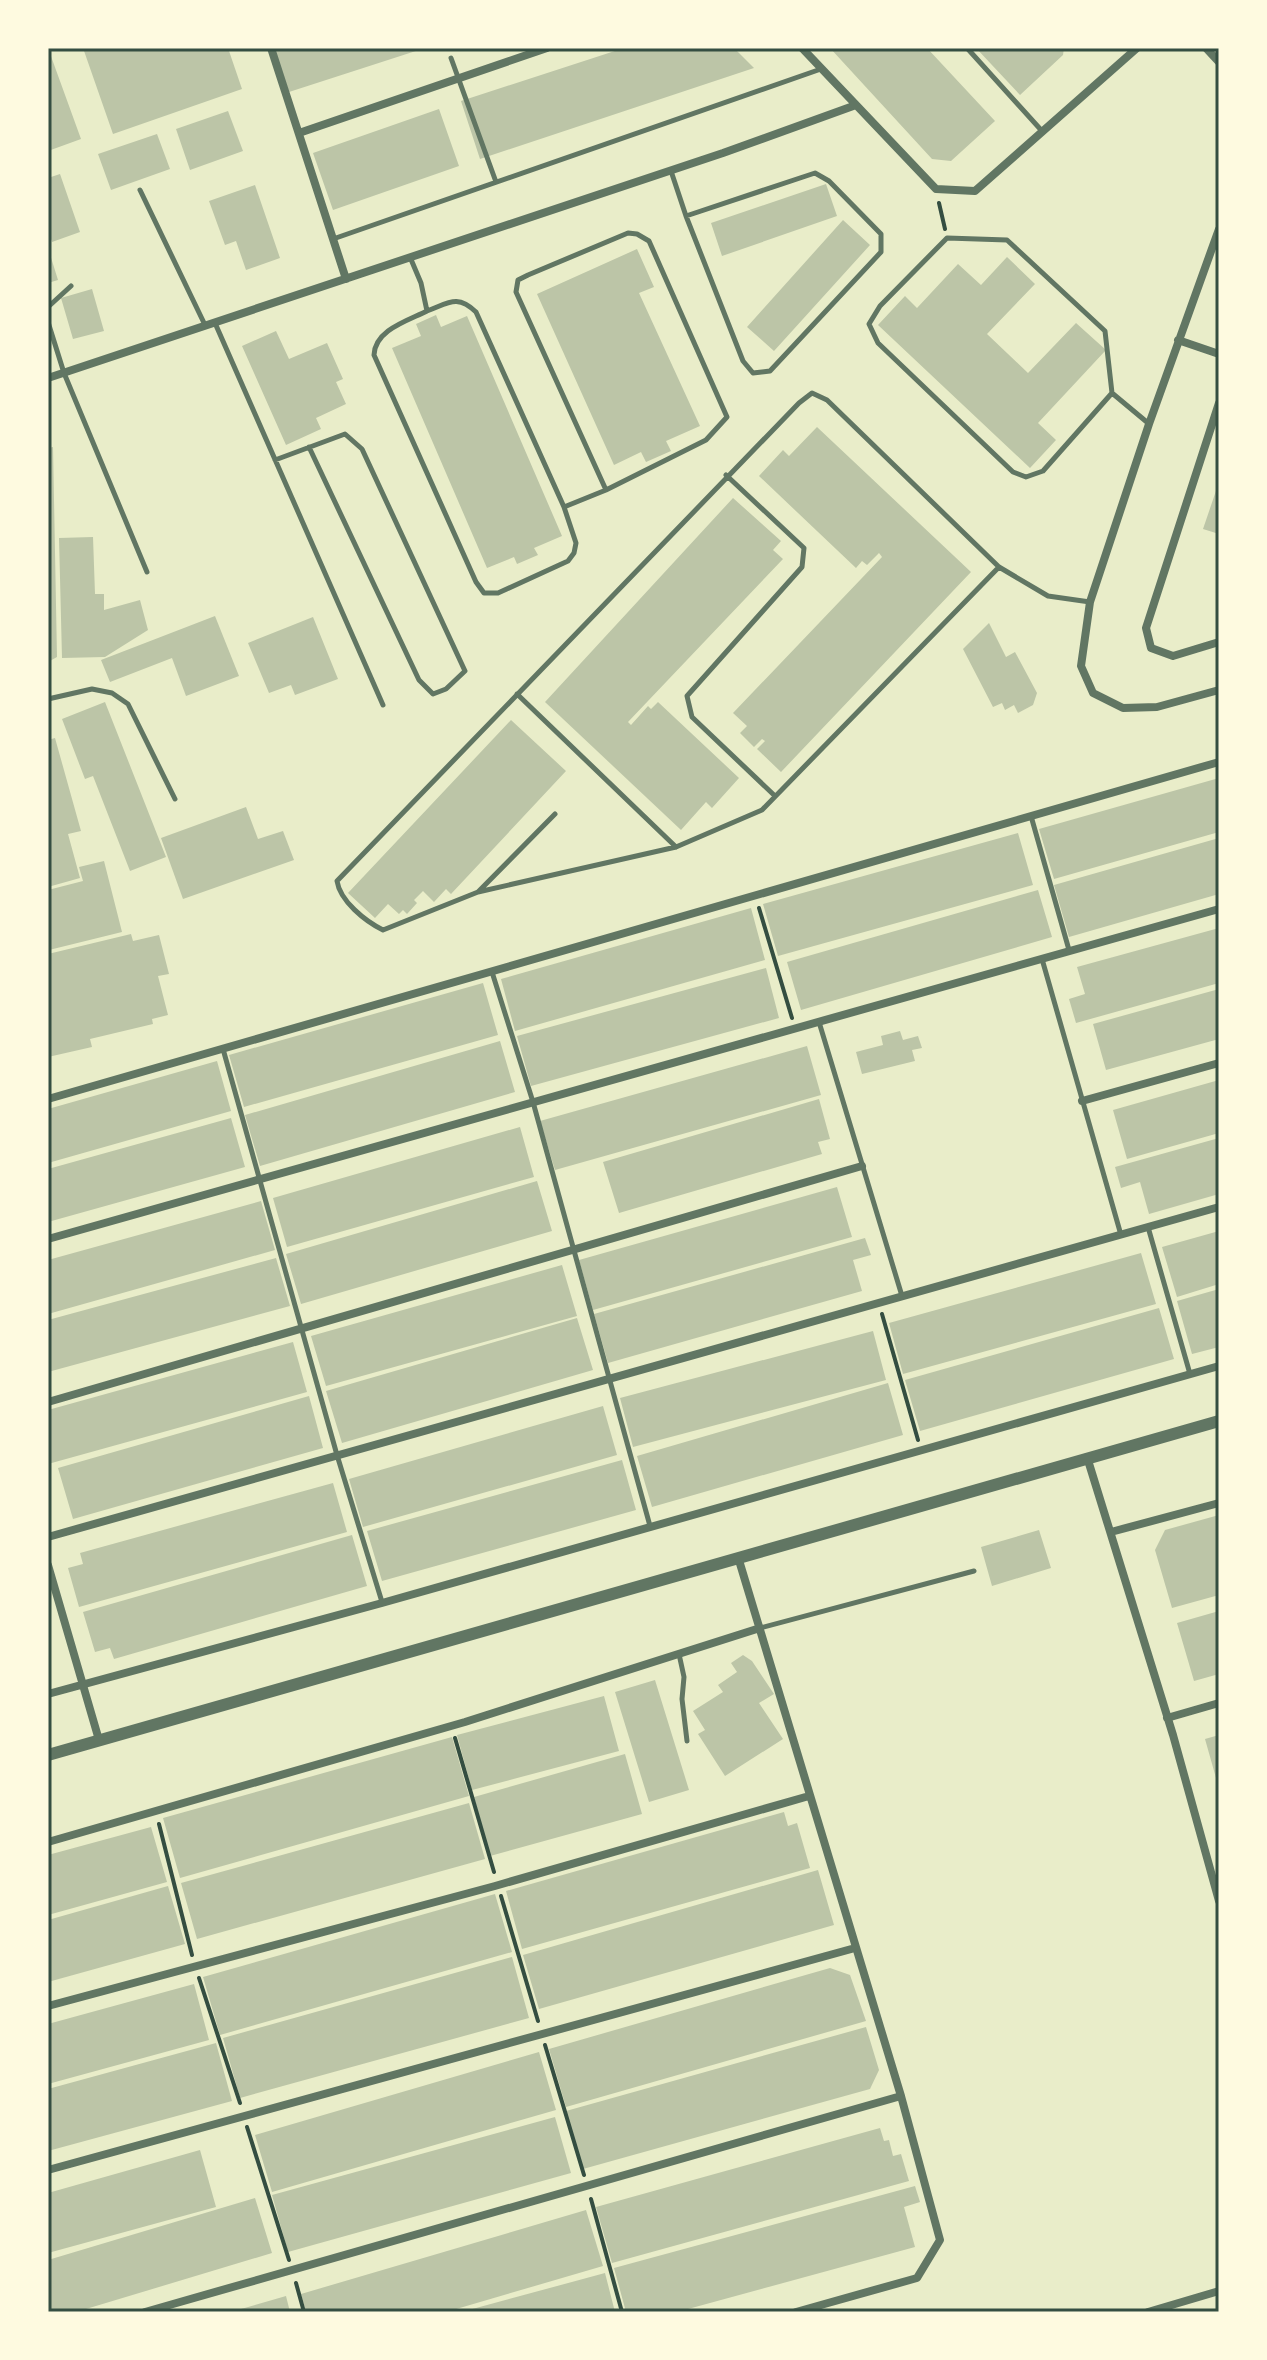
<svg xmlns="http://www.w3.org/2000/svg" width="1267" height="2360" viewBox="0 0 1267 2360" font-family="'Titillium Web',sans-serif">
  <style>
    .building { fill: #bcc5a7 }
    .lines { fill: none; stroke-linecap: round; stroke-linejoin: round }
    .path { stroke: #344e41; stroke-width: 4 }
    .service { stroke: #617663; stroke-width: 5 }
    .minor { stroke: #617663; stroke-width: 8 }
    .tertiary { stroke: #617663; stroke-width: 12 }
    .neatline { fill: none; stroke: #344e41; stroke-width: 3 }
  </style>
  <rect width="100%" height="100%" fill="#e9edc9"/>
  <path class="building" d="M 48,48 L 81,139 L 48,151 Z
    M 83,48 L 228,48 L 242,89 L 113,134 Z
    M 274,48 L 422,48 L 422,49 L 289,92 Z
    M 624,48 L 734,48 L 754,68 L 480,159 L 461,101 Z
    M 830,48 L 927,48 L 995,121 L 951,161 L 932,159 Z
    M 976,48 L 1064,48 L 1063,55 L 1020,95 Z
    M 439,109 L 459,166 L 333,210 L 313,153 Z
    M 228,111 L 243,151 L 190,170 L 176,129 Z
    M 157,134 L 170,169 L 111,190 L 98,154 Z
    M 60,174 L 80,232 L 52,242 L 48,230 L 48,178 Z
    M 826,184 L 837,216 L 722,256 L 711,223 Z
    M 255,185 L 280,258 L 246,270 L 236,241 L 225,245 L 209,201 Z
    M 843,220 L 870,245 L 774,351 L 747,327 Z
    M 48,248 L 58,280 L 48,283 Z
    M 637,249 L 654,287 L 639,293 L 700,426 L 666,441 L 671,451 L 646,462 L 641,452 L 614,465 L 537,294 Z
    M 1007,257 L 1035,284 L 987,334 L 1028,373 L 1076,323 L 1106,350 L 1038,423 L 1056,440 L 1030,468 L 878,325 L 905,296 L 917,308 L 958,264 L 981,285 Z
    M 92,289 L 104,331 L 73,339 L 61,298 Z
    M 436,315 L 441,327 L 467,316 L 562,536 L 534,548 L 538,555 L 517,564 L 514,557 L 487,568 L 392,348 L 421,336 L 416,324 Z
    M 276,331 L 289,359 L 327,343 L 343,379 L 336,382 L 346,404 L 316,418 L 321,429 L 286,445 L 242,346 Z
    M 817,427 L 971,572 L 781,772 L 757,749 L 765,741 L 762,739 L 754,747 L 740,733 L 747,726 L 733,713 L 882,557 L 879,553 L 867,565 L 862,561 L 856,568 L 759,476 L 783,450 L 789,456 Z
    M 53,447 L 57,657 L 48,662 L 48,448 Z
    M 1219,482 L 1219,534 L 1203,529 Z
    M 733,498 L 781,541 L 773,550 L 783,559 L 628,722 L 631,725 L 648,706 L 651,709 L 658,702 L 739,778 L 712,808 L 706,802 L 681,830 L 545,702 Z
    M 93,537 L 95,594 L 104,594 L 104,610 L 140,600 L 148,630 L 105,657 L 62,658 L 59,538 Z
    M 215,616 L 239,676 L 186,696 L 172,658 L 110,682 L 101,660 Z
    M 313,617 L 338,679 L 295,695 L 291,685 L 269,693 L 248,643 Z
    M 989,623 L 1006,657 L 1015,652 L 1037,693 L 1033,705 L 1018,713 L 1014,705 L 1005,710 L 1002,703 L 993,707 L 963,649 Z
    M 105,702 L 166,857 L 130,871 L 93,776 L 85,779 L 62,719 Z
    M 511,720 L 566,771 L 451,894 L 446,889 L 434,902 L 423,891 L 414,900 L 417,903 L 407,914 L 403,910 L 399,914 L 388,904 L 375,918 L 348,893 Z
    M 55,738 L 81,831 L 68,834 L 80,878 L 48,887 L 48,740 Z
    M 1219,778 L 1219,832 L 1054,879 L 1039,829 Z
    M 246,807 L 258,839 L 283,831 L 294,860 L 183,899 L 161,838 Z
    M 1018,833 L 1033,885 L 778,956 L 763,904 Z
    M 1219,838 L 1219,894 L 1069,937 L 1054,885 Z
    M 104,861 L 122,932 L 49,950 L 48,890 L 83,881 L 79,867 Z
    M 1038,890 L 1052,937 L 801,1010 L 787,962 Z
    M 751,908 L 765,960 L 515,1031 L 501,979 Z
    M 1219,928 L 1219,983 L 1076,1023 L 1069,999 L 1085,994 L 1077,967 Z
    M 131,934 L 133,941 L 159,935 L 169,974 L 158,976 L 168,1015 L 152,1019 L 153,1024 L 90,1039 L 92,1047 L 48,1057 L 48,954 Z
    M 766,968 L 779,1018 L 531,1086 L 517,1036 Z
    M 483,983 L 498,1035 L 244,1107 L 229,1055 Z
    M 1219,989 L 1219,1039 L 1106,1070 L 1093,1024 Z
    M 900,1031 L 903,1040 L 918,1036 L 922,1048 L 912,1050 L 915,1061 L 862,1074 L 856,1052 L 883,1045 L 881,1036 Z
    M 500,1041 L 515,1092 L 260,1166 L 245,1115 Z
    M 807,1046 L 821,1095 L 555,1170 L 540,1121 Z
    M 217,1061 L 231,1111 L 48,1163 L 48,1109 Z
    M 1219,1080 L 1219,1133 L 1127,1159 L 1113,1110 Z
    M 819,1099 L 830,1139 L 818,1142 L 822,1154 L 619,1213 L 603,1162 Z
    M 231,1118 L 245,1167 L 48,1222 L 48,1169 Z
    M 520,1127 L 534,1177 L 287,1247 L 273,1198 Z
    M 1219,1138 L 1219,1194 L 1149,1214 L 1140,1182 L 1121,1188 L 1115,1167 Z
    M 537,1181 L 552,1231 L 301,1304 L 286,1254 Z
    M 837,1187 L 852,1237 L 593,1310 L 579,1260 Z
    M 261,1201 L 275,1250 L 48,1314 L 48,1260 Z
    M 1219,1231 L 1219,1284 L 1177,1297 L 1162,1247 Z
    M 865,1238 L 871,1255 L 853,1260 L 862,1291 L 608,1363 L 594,1314 Z
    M 1141,1253 L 1156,1304 L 903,1374 L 889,1323 Z
    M 276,1258 L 290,1306 L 48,1372 L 48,1320 Z
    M 562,1265 L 577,1316 L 326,1386 L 311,1336 Z
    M 1219,1289 L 1219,1347 L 1192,1354 L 1177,1301 Z
    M 1159,1308 L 1174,1359 L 920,1431 L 905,1380 Z
    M 577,1318 L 593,1370 L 342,1443 L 326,1391 Z
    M 873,1331 L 886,1380 L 633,1447 L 620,1398 Z
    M 293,1342 L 307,1392 L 48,1464 L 48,1410 Z
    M 888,1383 L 903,1435 L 652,1507 L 637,1456 Z
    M 309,1396 L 323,1448 L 73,1519 L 58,1468 Z
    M 603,1406 L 617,1455 L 363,1527 L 349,1479 Z
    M 622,1460 L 636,1510 L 382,1581 L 367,1531 Z
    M 333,1483 L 347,1532 L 79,1607 L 68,1568 L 83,1564 L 80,1553 Z
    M 1219,1515 L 1219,1595 L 1172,1608 L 1155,1550 L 1165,1530 Z
    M 1039,1530 L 1051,1568 L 992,1586 L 981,1547 Z
    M 352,1535 L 367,1586 L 114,1659 L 110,1648 L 95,1652 L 83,1612 Z
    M 1219,1611 L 1219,1674 L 1194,1681 L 1177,1623 Z
    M 743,1655 L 752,1661 L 774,1694 L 759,1703 L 783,1739 L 725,1776 L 698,1734 L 705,1730 L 693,1711 L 723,1692 L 718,1685 L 737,1672 L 731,1663 Z
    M 655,1680 L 689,1790 L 649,1802 L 615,1692 Z
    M 604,1696 L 619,1751 L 472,1790 L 457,1735 Z
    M 1219,1735 L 1219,1785 L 1218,1785 L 1205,1739 Z
    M 452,1737 L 469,1796 L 180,1878 L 163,1818 Z
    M 625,1754 L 642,1814 L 490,1856 L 474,1797 Z
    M 469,1803 L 485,1859 L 197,1939 L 181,1883 Z
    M 784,1812 L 788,1826 L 797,1823 L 810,1868 L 522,1949 L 506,1891 Z
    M 151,1827 L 167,1882 L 48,1915 L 48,1855 Z
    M 818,1870 L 834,1925 L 539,2009 L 523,1955 Z
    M 168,1886 L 185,1944 L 48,1982 L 48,1920 Z
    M 495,1894 L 512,1952 L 220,2035 L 203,1977 Z
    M 512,1957 L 529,2018 L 240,2098 L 223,2038 Z
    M 830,1968 L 850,1975 L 866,2021 L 566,2107 L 549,2049 Z
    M 194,1984 L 209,2040 L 48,2084 L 48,2024 Z
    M 866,2027 L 879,2070 L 870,2089 L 583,2169 L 566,2111 Z
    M 216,2043 L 232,2101 L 48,2151 L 48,2089 Z
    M 539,2052 L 556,2110 L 272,2192 L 255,2135 Z
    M 555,2117 L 571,2173 L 288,2252 L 272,2195 Z
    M 880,2128 L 884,2141 L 889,2140 L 893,2156 L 901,2154 L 909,2181 L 612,2263 L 596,2207 Z
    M 200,2150 L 216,2207 L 48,2253 L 48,2193 Z
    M 915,2186 L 920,2202 L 904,2207 L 915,2247 L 677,2312 L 626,2312 L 614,2268 Z
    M 255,2198 L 272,2253 L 76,2312 L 48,2312 L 48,2260 Z
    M 586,2210 L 603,2266 L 446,2312 L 306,2312 L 301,2294 Z
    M 605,2273 L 615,2312 L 465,2312 L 465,2311 Z
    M 286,2296 L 290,2312 L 234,2312 L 234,2311 Z"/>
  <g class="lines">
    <path class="path" d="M 939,203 L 945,229
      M 759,908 L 792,1018
      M 882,1314 L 918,1440
      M 455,1738 L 494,1872
      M 159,1824 L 192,1955
      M 501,1896 L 538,2021
      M 199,1978 L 240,2103
      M 545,2045 L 584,2175
      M 247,2127 L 289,2260
      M 591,2199 L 622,2312
      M 296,2283 L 304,2312"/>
    <path class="service" d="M 967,48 L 1042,131
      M 451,58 L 496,182
      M 671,171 L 686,216 L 743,361 L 753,373 L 770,371 L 881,252 L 881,234 L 829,181 L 815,173 L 686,216
      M 140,190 L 205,325
      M 333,239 L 821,69
      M 410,257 L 421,283 L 427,311 C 449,303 457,294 476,312 L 564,507 L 576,543 L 574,553 L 568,561 L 498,593 L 484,593 L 476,582 L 374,355 C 375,330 407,321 427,311
      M 48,307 L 71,286
      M 48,322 L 64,373 L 147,572
      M 215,323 L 383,705
      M 1112,393 L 1105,331 L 1007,240 L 947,238 L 880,306 L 869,324 L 878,343 L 1013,472 L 1026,477 L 1043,471 L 1112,393 L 1148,423
      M 275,460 L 345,434 L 362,449 L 465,671 L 446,689 L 433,694 L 419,680 L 309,447
      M 726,475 L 804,548 L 802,567 L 687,696 L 692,717 L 775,796
      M 564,507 L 606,490 L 706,440 L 727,417 L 649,241 L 637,234 L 628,233 L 528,275 L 518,280 L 516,292 L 606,490
      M 517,694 L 676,847
      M 48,699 L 92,689 L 112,693 L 128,704 L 175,799
      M 555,814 L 478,892 L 676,847 L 762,810 L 999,567
      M 1031,816 L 1069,950
      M 478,892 L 383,930 C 365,921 340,901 337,881 L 799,403 L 812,393 L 827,400 L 999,567 L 1048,596 L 1090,602
      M 1042,959 L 1121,1235
      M 492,972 L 533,1102 L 650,1526
      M 819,1022 L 902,1296
      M 223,1049 L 337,1455 L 382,1602
      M 1148,1227 L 1190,1374
      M 760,1628 L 974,1571
      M 679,1654 L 684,1677 L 682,1699 L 687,1741"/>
    <path class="minor" d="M 271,48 L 346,279
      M 802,48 L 936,189 L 975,191 L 1137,48
      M 1206,48 L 1219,62
      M 299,133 L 547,48
      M 1219,229 L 1149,424 L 1090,602 L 1081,666 L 1093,693 L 1123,708 L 1157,707 L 1219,690
      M 1178,340 L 1219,354
      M 48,378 L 723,153 L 856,105
      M 1219,403 L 1146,628 L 1151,648 L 1173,656 L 1219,642
      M 48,1099 L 1219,762
      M 1082,1101 L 1219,1063
      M 48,1239 L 1219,909
      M 48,1402 L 862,1166
      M 1087,1457 L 1173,1735 L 1219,1901
      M 1111,1532 L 1219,1503
      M 48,1537 L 1219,1207
      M 738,1557 L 901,2096 L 940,2240 L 917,2278 L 796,2312
      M 48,1565 L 99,1740
      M 48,1694 L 382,1603 L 1219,1366
      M 1167,1718 L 1219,1703
      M 48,1842 L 465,1722 L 760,1628
      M 48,2006 L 495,1886 L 809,1796
      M 48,2170 L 855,1948
      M 145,2312 L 901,2096
      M 1148,2312 L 1219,2291"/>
    <path class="tertiary" d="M 48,1755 L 1219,1421"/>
  </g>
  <rect width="1267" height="2360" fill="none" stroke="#fefae0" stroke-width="100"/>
  <rect x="50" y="50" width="1167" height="2260" class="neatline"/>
</svg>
